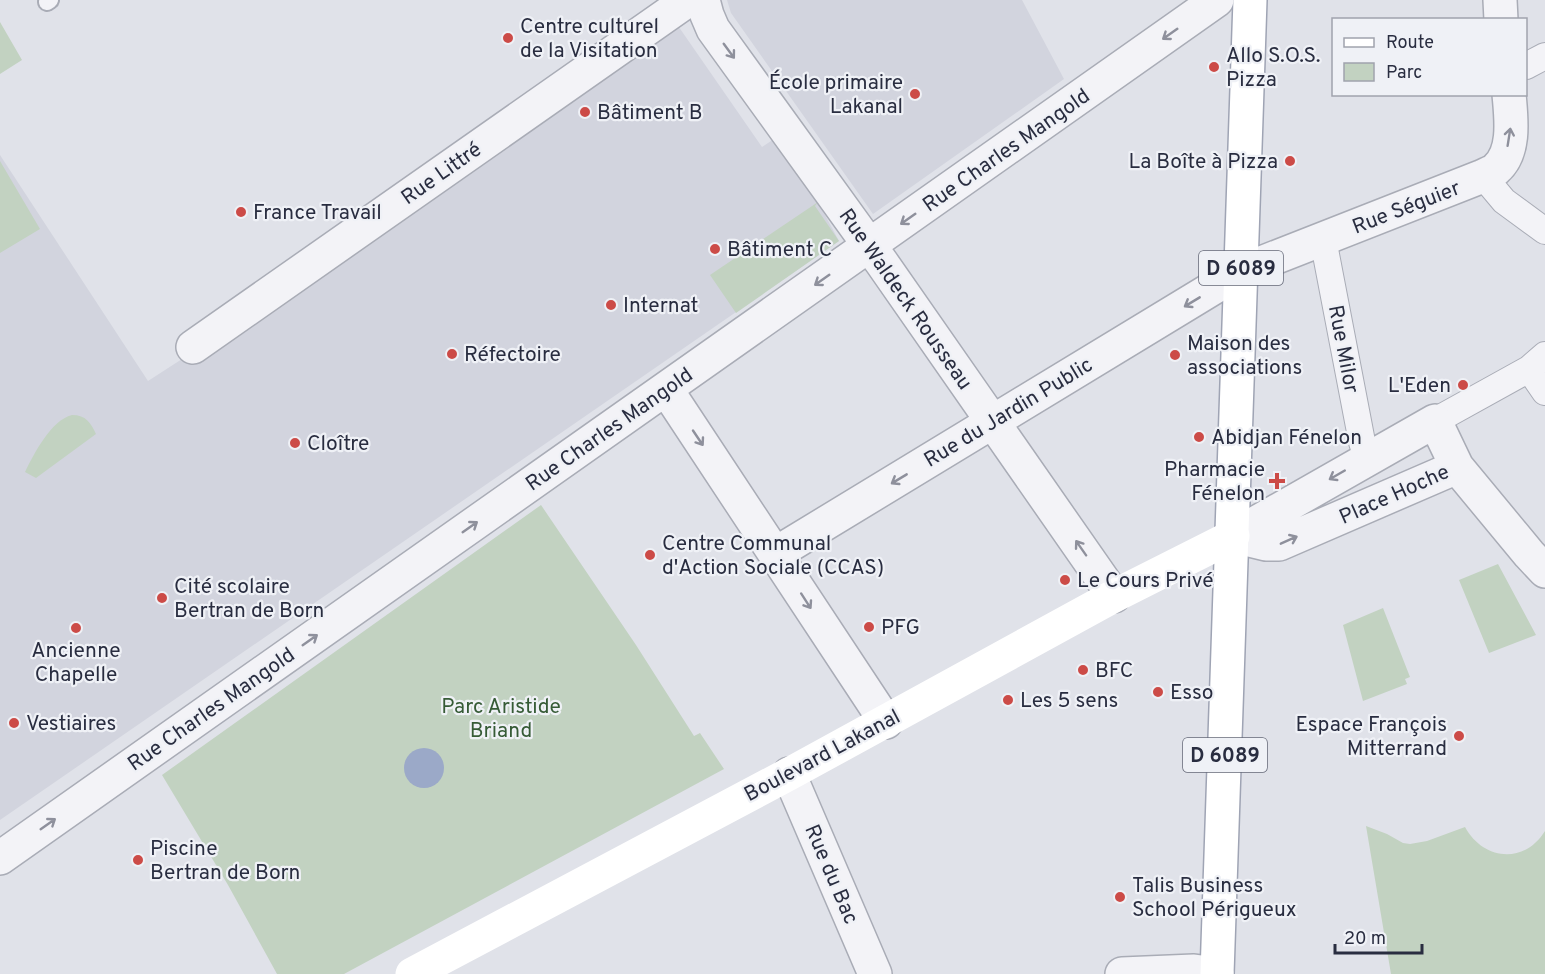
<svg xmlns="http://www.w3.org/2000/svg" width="1545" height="974" viewBox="0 0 1545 974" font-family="Overpass,sans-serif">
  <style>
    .built { fill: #d2d4de }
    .green { fill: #c2d2c1 }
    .water { fill: #9ba9c8 }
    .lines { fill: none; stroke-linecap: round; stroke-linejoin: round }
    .service-casing { stroke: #a9acb6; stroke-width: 20 }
    .pedestrian-casing { stroke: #a9acb6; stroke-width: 28 }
    .minor-casing { stroke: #a9acb6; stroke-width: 36 }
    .primary-casing { stroke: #9fa4b4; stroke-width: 36 }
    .service { stroke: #f3f3f7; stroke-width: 16 }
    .pedestrian { stroke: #f3f3f7; stroke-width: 26 }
    .minor { stroke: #f3f3f7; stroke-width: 33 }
    .secondary { stroke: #fff; stroke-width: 33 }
    .primary { stroke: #fff; stroke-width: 33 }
    .oneway { stroke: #8e909c }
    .poi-dot { fill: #cc4b47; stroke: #eff1f6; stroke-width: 2 }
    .labels { text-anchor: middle; stroke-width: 4.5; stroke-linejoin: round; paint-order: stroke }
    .shield { fill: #eff1f6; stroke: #646877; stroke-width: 1.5 }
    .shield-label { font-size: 20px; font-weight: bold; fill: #292d40 }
    .poi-label { font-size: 21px; fill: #292d40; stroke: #eff1f6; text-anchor: start }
    .street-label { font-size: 21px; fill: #292d40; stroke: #eff1f6 }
    .park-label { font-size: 21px; fill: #365b36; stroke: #eff1f6 }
  </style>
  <rect width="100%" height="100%" fill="#e0e2e9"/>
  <path class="built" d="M 727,0 L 1022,0 L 1064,79 L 873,214 L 731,13 Z
    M 674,20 L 762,147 L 777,137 L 818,202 L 839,241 L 0,820 L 0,155 L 148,381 L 462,178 Z"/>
  <path class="green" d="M 0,22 L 22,60 L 0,74 Z
    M 0,161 L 40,229 L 0,253 Z
    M 818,202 L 815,206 L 839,241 L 736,313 L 710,275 Z
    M 72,415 C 86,415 91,423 96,434 L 36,478 L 25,472 C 34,454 51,420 72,415 Z
    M 541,505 L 636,645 L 694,736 L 700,733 L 724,769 L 344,974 L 277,974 L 228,885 L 162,775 Z
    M 1498,564 L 1536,635 L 1489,653 L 1459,580 Z
    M 1383,608 L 1410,677 L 1405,679 L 1407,684 L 1363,701 L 1343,625 Z
    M 1366,826 L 1387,834 L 1403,843 L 1410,844 L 1427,841 L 1465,827 C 1483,860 1524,865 1545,831 L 1545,974 L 1391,974 Z"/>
  <path class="water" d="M404 768a20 20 0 1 1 40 0a20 20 0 1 1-40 0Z"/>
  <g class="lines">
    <g class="service-casing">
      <path id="service" d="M 47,2 L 50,0"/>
    </g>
    <g class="pedestrian-casing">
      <path id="pedestrian" d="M 1526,66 L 1545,56
        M 1483,176 L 1504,201 L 1545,231
        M 1323,239 L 1362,442 L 1367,458
        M 1529,369 L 1545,392
        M 1435,421 L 1529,369 L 1545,355"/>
    </g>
    <g class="minor-casing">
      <path id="minor" d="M 703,0 L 707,15 L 713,29 L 882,263 L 1114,596
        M 1500,0 L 1501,20
        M 193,347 L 688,0
        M 666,389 L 886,722
        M 1233,536 L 1435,421 L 1457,467 L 1529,554 L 1545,571
        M 1233,536 L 1266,544 L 1279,544 L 1457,467
        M 775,554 L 1241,271 L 1483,176 C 1487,174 1493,172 1496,169 C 1516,152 1511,117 1509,94
        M 789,774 L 875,974
        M 0,858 L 1217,0
        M 1122,974 L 1194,971 L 1217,974"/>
    </g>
    <g class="primary-casing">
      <path id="primary" d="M 1217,974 L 1250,0"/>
    </g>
    <use href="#service" class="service"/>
    <use href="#pedestrian" class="pedestrian"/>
    <use href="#minor" class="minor"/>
    <path class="secondary" d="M 412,974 L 789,774 L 1114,596 L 1233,536"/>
    <use href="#primary" class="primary"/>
  </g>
  <defs><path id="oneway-shaft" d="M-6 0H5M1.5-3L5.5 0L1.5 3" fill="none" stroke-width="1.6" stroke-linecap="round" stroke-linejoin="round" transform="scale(1.5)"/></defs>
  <g class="oneway">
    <use href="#oneway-shaft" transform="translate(1170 34) rotate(145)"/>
    <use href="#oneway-shaft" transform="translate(729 51) rotate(54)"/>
    <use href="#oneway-shaft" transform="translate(1509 137) rotate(-81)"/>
    <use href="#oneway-shaft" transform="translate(908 219) rotate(145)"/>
    <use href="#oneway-shaft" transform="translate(822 280) rotate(145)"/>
    <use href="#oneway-shaft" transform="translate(1192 302) rotate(149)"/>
    <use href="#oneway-shaft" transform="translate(698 438) rotate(56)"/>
    <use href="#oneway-shaft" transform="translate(1337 475) rotate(150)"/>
    <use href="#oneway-shaft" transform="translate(899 479) rotate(149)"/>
    <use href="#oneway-shaft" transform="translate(470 527) rotate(-35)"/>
    <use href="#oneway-shaft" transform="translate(1289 540) rotate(-24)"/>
    <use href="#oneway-shaft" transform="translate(1081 548) rotate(-125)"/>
    <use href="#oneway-shaft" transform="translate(806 601) rotate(57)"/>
    <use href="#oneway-shaft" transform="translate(310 640) rotate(-35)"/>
    <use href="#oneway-shaft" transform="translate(48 824) rotate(-35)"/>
  </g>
  <g class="poi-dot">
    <circle cx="508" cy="38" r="6"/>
    <circle cx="1214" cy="67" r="6"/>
    <circle cx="915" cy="94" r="6"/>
    <circle cx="585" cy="112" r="6"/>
    <circle cx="1290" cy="161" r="6"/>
    <circle cx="241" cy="212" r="6"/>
    <circle cx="715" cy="249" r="6"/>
    <circle cx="611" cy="305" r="6"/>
    <circle cx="452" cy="354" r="6"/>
    <circle cx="1175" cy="355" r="6"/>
    <circle cx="1463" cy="385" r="6"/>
    <circle cx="1199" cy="437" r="6"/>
    <circle cx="295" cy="443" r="6"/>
    <path d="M1274 472h6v6h6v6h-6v6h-6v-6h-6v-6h6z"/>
    <circle cx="650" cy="555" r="6"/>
    <circle cx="1065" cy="580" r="6"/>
    <circle cx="162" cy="598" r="6"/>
    <circle cx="869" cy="627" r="6"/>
    <circle cx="76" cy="628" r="6"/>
    <circle cx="1083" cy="670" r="6"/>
    <circle cx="1158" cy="692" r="6"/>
    <circle cx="1008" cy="700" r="6"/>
    <circle cx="14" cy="723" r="6"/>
    <circle cx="1459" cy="736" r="6"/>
    <circle cx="138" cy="860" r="6"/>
    <circle cx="1120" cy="897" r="6"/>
  </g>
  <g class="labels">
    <g class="shield">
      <rect x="1199" y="251" width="84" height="34" rx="4.5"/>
      <rect x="1183" y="738" width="84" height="34" rx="4.5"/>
    </g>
    <g class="shield-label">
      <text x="1241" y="275">D 6089</text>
      <text x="1225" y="762">D 6089</text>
    </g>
    <g class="poi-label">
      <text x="520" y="33">Centre culturel<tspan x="520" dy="24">de la Visitation</tspan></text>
      <text x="1226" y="62">Allo S.O.S.<tspan x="1226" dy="24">Pizza</tspan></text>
      <text x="903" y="89" text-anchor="end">École primaire<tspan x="903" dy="24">Lakanal</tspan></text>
      <text x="597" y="119">Bâtiment B</text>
      <text x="1278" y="168" text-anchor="end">La Boîte à Pizza</text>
      <text x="253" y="219">France Travail</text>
      <text x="727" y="256">Bâtiment C</text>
      <text x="623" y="312">Internat</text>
      <text x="1187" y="350">Maison des<tspan x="1187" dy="24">associations</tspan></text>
      <text x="464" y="361">Réfectoire</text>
      <text x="1451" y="392" text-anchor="end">L'Eden</text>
      <text x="1211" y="444">Abidjan Fénelon</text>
      <text x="307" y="450">Cloître</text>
      <text x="1265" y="476" text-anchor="end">Pharmacie<tspan x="1265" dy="24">Fénelon</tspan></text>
      <text x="662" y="550">Centre Communal<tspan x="662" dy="24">d'Action Sociale (CCAS)</tspan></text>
      <text x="1077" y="587">Le Cours Privé</text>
      <text x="174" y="593">Cité scolaire<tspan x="174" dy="24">Bertran de Born</tspan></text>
      <text x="881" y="634">PFG</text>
      <text x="76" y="657" text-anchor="middle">Ancienne<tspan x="76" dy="24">Chapelle</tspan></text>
      <text x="1095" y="677">BFC</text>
      <text x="1170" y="699">Esso</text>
      <text x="1020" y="707">Les 5 sens</text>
      <text x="26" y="730">Vestiaires</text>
      <text x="1447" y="731" text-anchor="end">Espace François<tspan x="1447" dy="24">Mitterrand</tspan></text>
      <text x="150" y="855">Piscine<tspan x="150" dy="24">Bertran de Born</tspan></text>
      <text x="1132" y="892">Talis Business<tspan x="1132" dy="24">School Périgueux</tspan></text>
    </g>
    <g class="street-label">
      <text transform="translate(1006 150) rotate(-35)" y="7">Rue Charles Mangold</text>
      <text transform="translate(441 173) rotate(-35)" y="7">Rue Littré</text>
      <text transform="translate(1406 207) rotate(-21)" y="7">Rue Séguier</text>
      <text transform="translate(906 299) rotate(55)" y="7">Rue Waldeck Rousseau</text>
      <text transform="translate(1344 349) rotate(79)" y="7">Rue Milor</text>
      <text transform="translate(1008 412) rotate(-31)" y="7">Rue du Jardin Public</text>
      <text transform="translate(609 429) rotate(-35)" y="7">Rue Charles Mangold</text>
      <text transform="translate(1394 494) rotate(-24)" y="7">Place Hoche</text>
      <text transform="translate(211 709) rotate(-35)" y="7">Rue Charles Mangold</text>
      <text transform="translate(822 755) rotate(-28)" y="7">Boulevard Lakanal</text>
      <text transform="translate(832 874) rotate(67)" y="7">Rue du Bac</text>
    </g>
    <g class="park-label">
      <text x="501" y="713">Parc Aristide<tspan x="501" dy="24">Briand</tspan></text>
    </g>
  </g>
  <rect x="1332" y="18" width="195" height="78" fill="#eff1f6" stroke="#a0a3ad" stroke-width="1.5"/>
  <rect x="1344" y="38" width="30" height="9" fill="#ffffff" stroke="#a0a3ad" stroke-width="1.5"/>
  <text x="1386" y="48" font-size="18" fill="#292d40">Route</text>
  <rect x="1344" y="63" width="30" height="18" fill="#c2d2c1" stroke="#a0a3ad" stroke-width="1.5"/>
  <text x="1386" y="78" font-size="18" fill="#292d40">Parc</text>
  <path d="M1335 944v9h87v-9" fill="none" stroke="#292d40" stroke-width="3"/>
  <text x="1344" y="944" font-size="18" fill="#292d40" stroke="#eff1f6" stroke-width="4.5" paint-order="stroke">20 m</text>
</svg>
